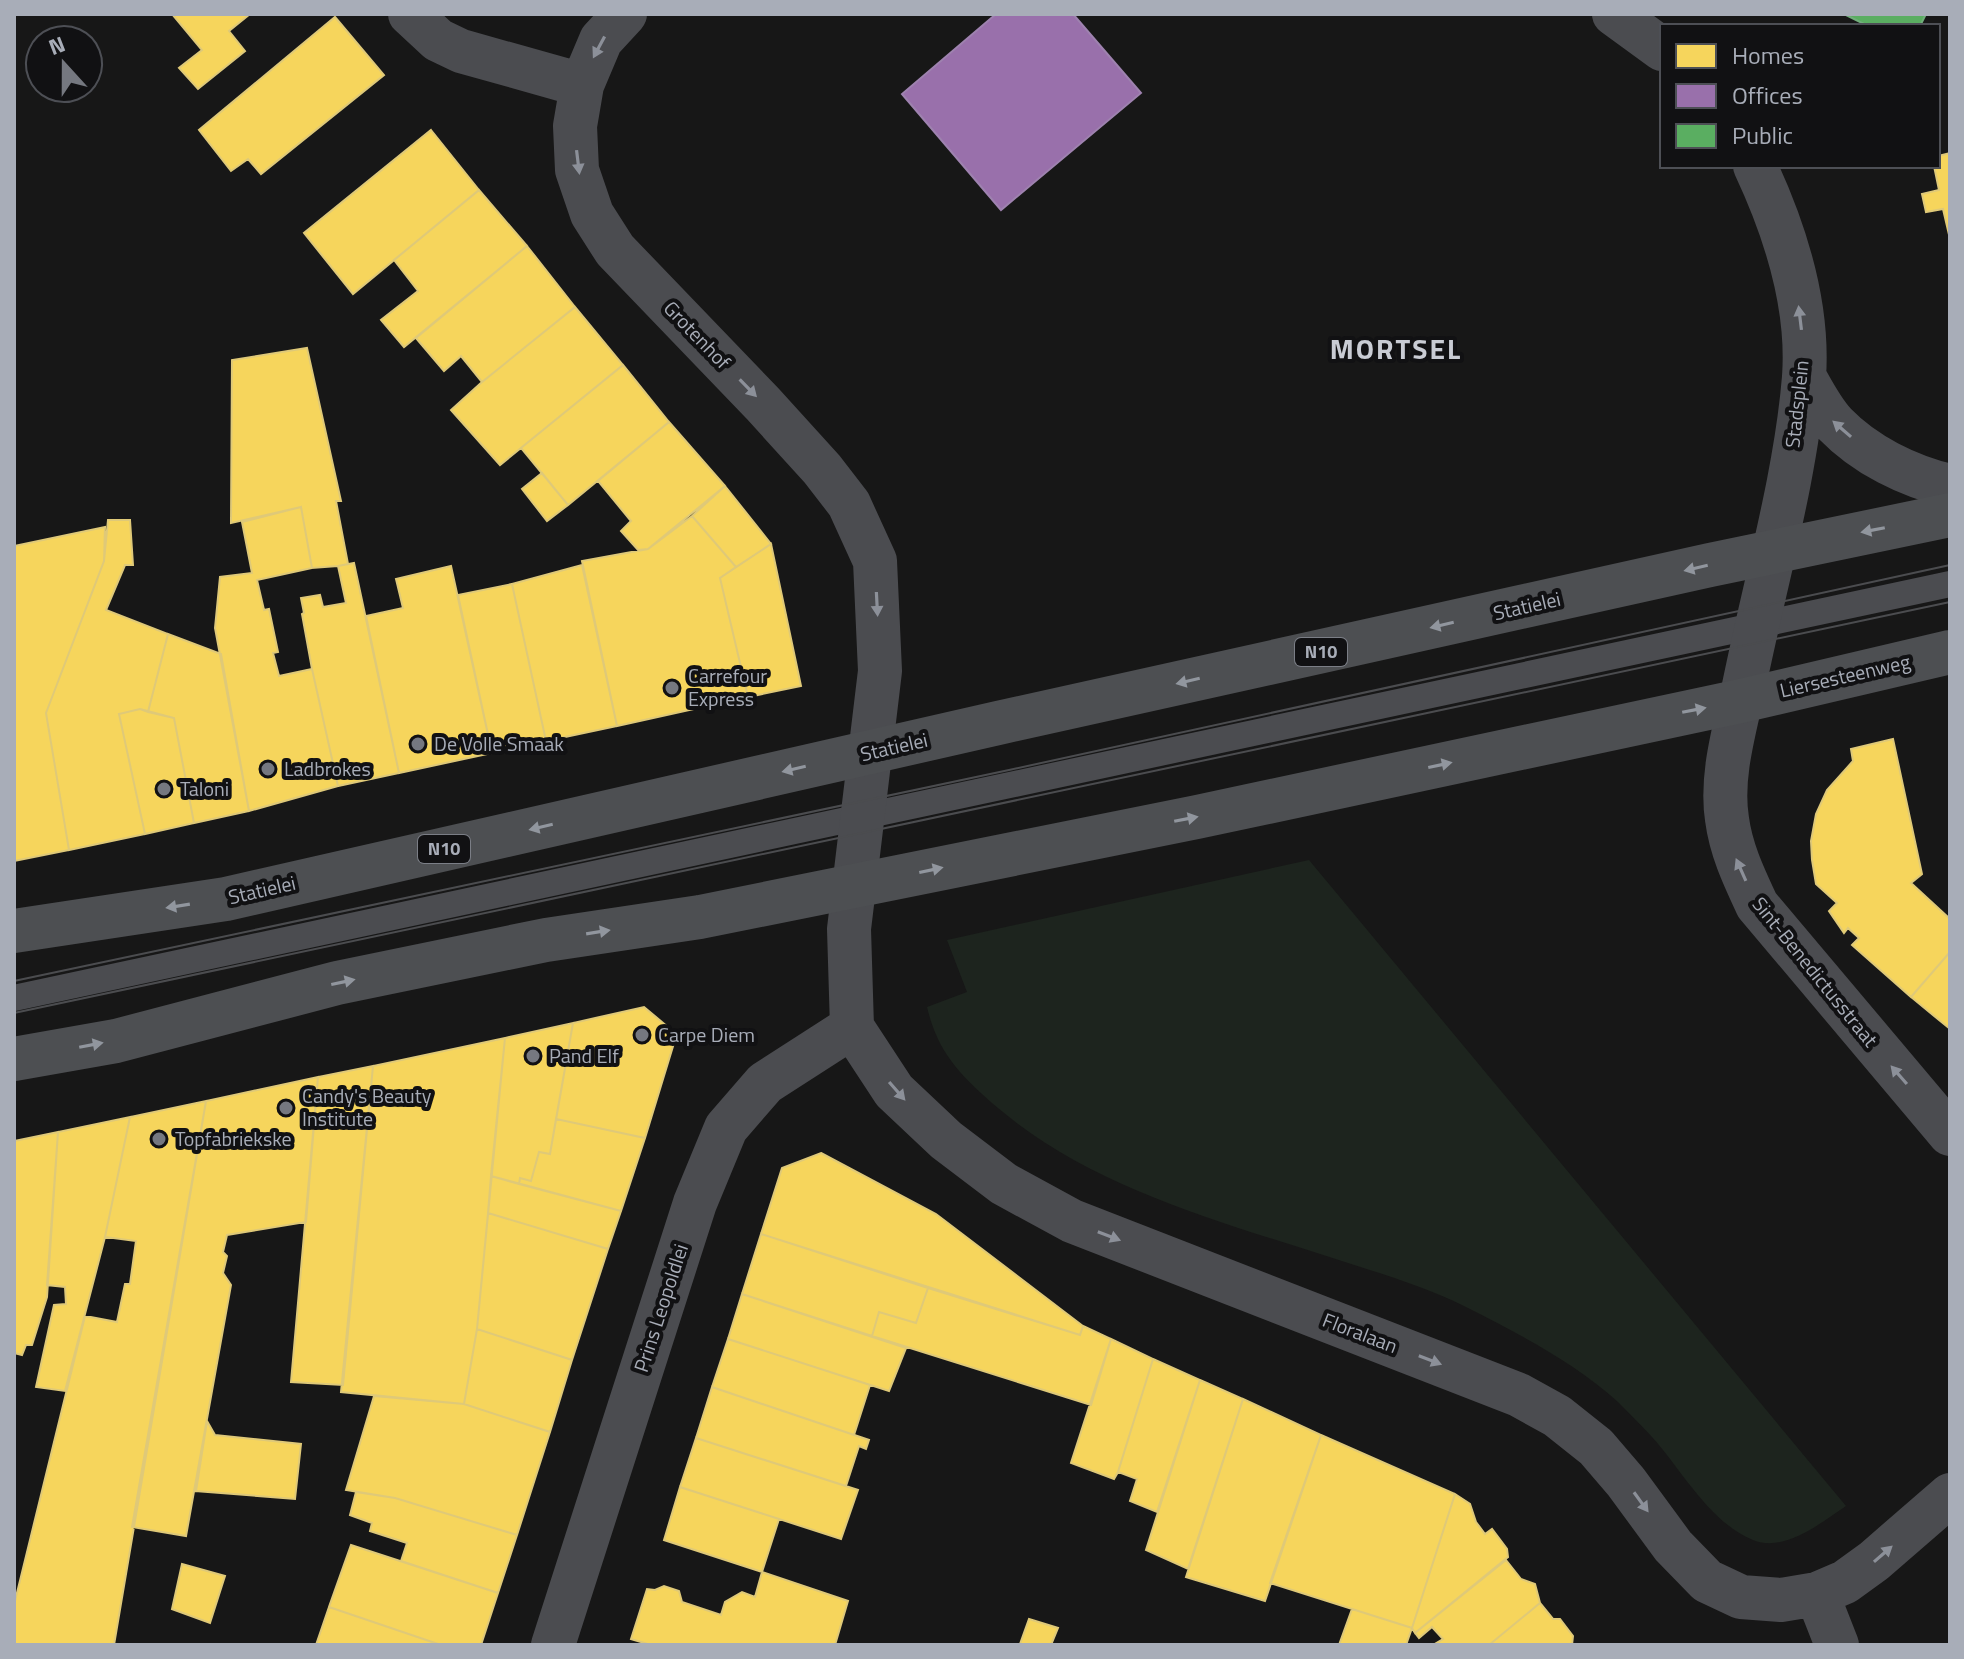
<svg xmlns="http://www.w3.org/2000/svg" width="1964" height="1659" viewBox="0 0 1964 1659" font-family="'Titillium Web',sans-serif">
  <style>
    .green { fill: #1d241e }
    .homes { fill: #f6d55c; stroke: #dfc978; stroke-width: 2 }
    .offices { fill: #9970ab; stroke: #9e82af; stroke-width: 2 }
    .public { fill: #5aae61; stroke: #71ae7b; stroke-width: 2 }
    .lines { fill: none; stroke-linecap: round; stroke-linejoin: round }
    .lane { stroke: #4b4c50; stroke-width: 26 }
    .street { stroke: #4b4c50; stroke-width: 44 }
    .primary { stroke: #4d4f52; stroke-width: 44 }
    .tram { stroke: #4b4c4f; stroke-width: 2 }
    .oneway { fill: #8c9099 }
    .oneway2 { fill: #91969e }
    .poi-dot { fill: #757880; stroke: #111113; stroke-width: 3 }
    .labels { text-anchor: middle; stroke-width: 8; stroke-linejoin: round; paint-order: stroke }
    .shield { fill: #111113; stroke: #7b7e86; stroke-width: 2 }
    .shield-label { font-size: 18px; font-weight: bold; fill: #a8adb8 }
    .street-label { font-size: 20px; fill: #a8adb8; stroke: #111113 }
    .poi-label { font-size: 20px; fill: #a8adb8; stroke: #111113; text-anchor: start }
    .district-label { font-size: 28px; font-weight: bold; letter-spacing: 2px; fill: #c9ccd4; stroke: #111113 }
  </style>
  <rect width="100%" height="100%" fill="#171717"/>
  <path class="green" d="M 1309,860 L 1846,1506 C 1820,1523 1785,1553 1753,1540 C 1709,1522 1682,1470 1652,1437 C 1641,1425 1629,1413 1618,1402 C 1574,1362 1517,1333 1464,1306 C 1426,1287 1385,1275 1345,1262 C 1226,1223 1095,1190 998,1108 C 962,1077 938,1054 927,1007 L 967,992 L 947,940 Z"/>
  <path class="homes" d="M 172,14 L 250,14 L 229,31 L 245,51 L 198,89 L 179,68 L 202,50 Z
    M 335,17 L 384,75 L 261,174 L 248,159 L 231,171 L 199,130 Z
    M 431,130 L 479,190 L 353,294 L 304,233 Z
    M 1950,153 L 1950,239 L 1943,209 L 1926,212 L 1922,194 L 1939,190 L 1934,166 L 1938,166 L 1938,156 Z
    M 479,190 L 527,246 L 404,347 L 381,320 L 418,291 L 394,260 Z
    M 527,246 L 575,307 L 482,382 L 461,356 L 444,371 L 416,338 Z
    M 575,307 L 623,365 L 500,465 L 451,410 L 482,382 Z
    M 307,348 L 341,501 L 336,501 L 348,564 L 338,566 L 312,568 L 301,507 L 231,523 L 232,360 Z
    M 623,365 L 669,422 L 568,505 L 521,448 Z
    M 669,422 L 725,486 L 648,549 L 638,550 L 621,531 L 631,521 L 598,481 Z
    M 542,473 L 568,505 L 547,521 L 522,489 Z
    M 725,486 L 771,544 L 736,567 L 692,516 Z
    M 301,507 L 312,568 L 257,580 L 264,610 L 269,609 L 278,652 L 273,653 L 279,676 L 312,669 L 338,786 L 249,811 L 215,628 L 220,577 L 252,573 L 242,522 Z
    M 692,516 L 736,567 L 720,578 L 748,697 L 617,726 L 582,561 L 648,549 Z
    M 108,520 L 130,520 L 133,565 L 125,565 L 106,610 L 168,634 L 148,712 L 140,709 L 119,714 L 145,834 L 69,850 L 46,713 L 104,561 Z
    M 105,527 L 104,561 L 46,713 L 69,850 L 14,861 L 14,546 Z
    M 771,544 L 801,686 L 748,697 L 720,578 Z
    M 354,563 L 399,773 L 338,786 L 312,669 L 302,614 L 304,613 L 301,598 L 320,595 L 323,607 L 346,603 L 338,566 Z
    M 582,565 L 617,726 L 546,741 L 512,584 Z
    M 451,566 L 492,753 L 399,773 L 366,616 L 403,608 L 396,579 Z
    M 512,584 L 546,741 L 492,753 L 458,595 Z
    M 168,634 L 221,654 L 249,811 L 194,823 L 174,718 L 148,712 Z
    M 140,709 L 174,718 L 194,823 L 145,834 L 119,714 Z
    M 1893,739 L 1922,874 L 1911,883 L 1950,919 L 1950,952 L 1911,997 L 1852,945 L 1859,938 L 1848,928 L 1844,933 L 1829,911 L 1837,903 L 1816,884 L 1812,860 L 1811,841 L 1816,814 L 1827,790 L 1853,761 L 1851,749 Z
    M 1950,952 L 1950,1029 L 1911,997 Z
    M 644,1007 L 668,1027 L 674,1043 L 645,1138 L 556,1119 L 573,1023 Z
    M 573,1023 L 550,1154 L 539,1152 L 531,1181 L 520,1178 L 519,1184 L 491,1176 L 505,1038 Z
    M 505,1038 L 477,1329 L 464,1404 L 341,1392 L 373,1066 Z
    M 373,1066 L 343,1385 L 291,1382 L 318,1077 Z
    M 318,1077 L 306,1222 L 227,1235 L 223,1252 L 227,1256 L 223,1273 L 231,1285 L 186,1536 L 132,1527 L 206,1101 Z
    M 206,1101 L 114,1645 L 14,1645 L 14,1605 L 85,1316 L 117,1322 L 125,1284 L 130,1284 L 136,1241 L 105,1237 L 130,1117 Z
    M 130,1117 L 105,1237 L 65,1391 L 36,1387 L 54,1305 L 66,1304 L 65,1287 L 47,1285 L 58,1132 Z
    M 556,1119 L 645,1138 L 621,1211 L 519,1184 L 520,1178 L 531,1181 L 539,1152 L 550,1154 Z
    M 58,1132 L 47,1297 L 32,1345 L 26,1345 L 22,1355 L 14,1353 L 14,1141 Z
    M 821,1153 L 936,1214 L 1083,1326 L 1080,1335 L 761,1234 L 782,1168 Z
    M 491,1176 L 621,1211 L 608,1249 L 488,1213 Z
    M 488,1213 L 608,1249 L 572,1360 L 477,1329 Z
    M 761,1234 L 928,1288 L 916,1323 L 879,1312 L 872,1336 L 742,1294 Z
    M 928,1288 L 1080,1335 L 1083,1326 L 1111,1339 L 1091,1405 L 872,1336 L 879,1312 L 916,1323 Z
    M 742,1294 L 906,1348 L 889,1391 L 728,1339 Z
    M 477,1329 L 572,1360 L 550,1432 L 464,1404 Z
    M 728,1339 L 870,1385 L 854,1435 L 712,1387 Z
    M 1111,1339 L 1153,1359 L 1118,1472 L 1114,1479 L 1071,1463 Z
    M 1153,1359 L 1200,1380 L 1157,1512 L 1130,1501 L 1137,1479 L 1118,1472 Z
    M 1200,1380 L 1243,1399 L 1188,1569 L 1146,1550 Z
    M 712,1387 L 869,1440 L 866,1449 L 859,1446 L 846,1486 L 696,1438 Z
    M 374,1396 L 464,1404 L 550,1432 L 517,1535 L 395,1498 L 346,1490 Z
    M 1243,1399 L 1321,1435 L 1265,1601 L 1186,1577 Z
    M 207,1421 L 215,1435 L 301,1444 L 295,1499 L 196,1491 Z
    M 1321,1435 L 1455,1494 L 1412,1628 L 1270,1583 Z
    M 696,1438 L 858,1490 L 841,1539 L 680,1487 Z
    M 680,1487 L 779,1519 L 762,1572 L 664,1540 Z
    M 356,1492 L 395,1498 L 517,1535 L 498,1593 L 401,1561 L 407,1543 L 370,1531 L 372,1523 L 350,1515 Z
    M 1455,1494 L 1470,1504 L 1476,1522 L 1485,1534 L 1492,1529 L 1507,1549 L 1508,1557 L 1415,1633 L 1412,1628 Z
    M 351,1545 L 498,1593 L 481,1645 L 441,1645 L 329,1607 Z
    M 1506,1560 L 1521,1579 L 1535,1584 L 1540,1603 L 1489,1645 L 1433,1645 L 1443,1639 L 1432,1627 L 1419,1638 L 1415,1633 Z
    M 182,1564 L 225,1576 L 210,1623 L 172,1609 Z
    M 762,1572 L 848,1601 L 835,1645 L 651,1645 L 631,1639 L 647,1589 L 655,1590 L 664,1586 L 679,1591 L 682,1602 L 721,1615 L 725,1602 L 742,1592 L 755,1597 Z
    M 1540,1603 L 1553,1619 L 1560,1619 L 1573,1636 L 1572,1645 L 1489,1645 Z
    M 329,1607 L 441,1645 L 316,1645 Z
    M 1352,1609 L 1412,1628 L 1406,1645 L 1339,1645 Z
    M 1029,1619 L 1058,1628 L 1051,1645 L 1020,1644 Z"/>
  <path class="offices" d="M 996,14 L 1073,14 L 1141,93 L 1001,210 L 902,94 Z"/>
  <path class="public" d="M 1844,14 L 1926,14 L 1920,26 L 1868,26 Z"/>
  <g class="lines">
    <path class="lane" d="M 14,998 L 1950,584"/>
    <path class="street" d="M 410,14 L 438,40 L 461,51 L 582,85
      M 625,14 L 601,40 L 582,85 L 575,126 L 577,170 L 592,214 L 615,250 L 763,404 L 822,469 L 849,504 L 875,561 L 880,671 L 849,929 L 852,1027
      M 1614,14 L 1662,49
      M 1755,166 C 1785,230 1809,306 1804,377 C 1796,476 1765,583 1745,681 C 1736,725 1720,774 1727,819 C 1731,850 1744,877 1757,905 L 1950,1134
      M 1804,376 C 1813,392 1822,410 1835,424 C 1865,455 1908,476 1950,486
      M 852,1027 L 894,1091 L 946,1140 L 1004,1184 L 1072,1221 L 1519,1395 L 1557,1416 L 1596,1447 L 1626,1482 L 1673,1546 L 1707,1581 L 1741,1597 L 1781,1600 L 1817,1594 L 1845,1582 L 1874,1561 L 1950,1495
      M 1817,1594 L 1837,1645
      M 553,1645 L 695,1203 L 726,1128 L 765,1083 L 852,1027"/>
    <path class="primary" d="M 14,931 L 226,899 L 998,723 L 1710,565 L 1950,515
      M 14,1059 L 116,1041 L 337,983 L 546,940 L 700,917 L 1197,817 L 1741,701 L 1950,652"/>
    <path class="tram" d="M 14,981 L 1009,770 L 1950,565
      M 14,1013 L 1950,602"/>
  </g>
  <defs><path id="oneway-solid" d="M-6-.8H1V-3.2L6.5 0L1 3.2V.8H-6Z" transform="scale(2)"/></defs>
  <g class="oneway">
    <use href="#oneway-solid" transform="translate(599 47) rotate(118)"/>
    <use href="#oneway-solid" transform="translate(578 162) rotate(83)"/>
    <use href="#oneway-solid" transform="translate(1800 318) rotate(-97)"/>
    <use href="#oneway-solid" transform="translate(748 388) rotate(46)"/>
    <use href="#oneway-solid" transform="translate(1842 429) rotate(-139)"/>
    <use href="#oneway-solid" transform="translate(877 604) rotate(87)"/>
    <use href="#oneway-solid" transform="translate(1741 870) rotate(-114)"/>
    <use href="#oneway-solid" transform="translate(1899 1075) rotate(-131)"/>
    <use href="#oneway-solid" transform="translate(897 1091) rotate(49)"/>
    <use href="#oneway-solid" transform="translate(1109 1236) rotate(21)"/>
    <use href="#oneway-solid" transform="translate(1430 1360) rotate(21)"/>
    <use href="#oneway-solid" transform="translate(1641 1502) rotate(54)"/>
    <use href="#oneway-solid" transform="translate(1883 1554) rotate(-41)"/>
  </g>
  <g class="oneway2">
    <use href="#oneway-solid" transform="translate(1873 530) rotate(169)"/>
    <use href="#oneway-solid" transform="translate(1696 568) rotate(167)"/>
    <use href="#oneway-solid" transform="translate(1442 625) rotate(167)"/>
    <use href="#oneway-solid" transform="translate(1188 681) rotate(167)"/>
    <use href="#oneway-solid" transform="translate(1694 710) rotate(-11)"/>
    <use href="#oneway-solid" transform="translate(1440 765) rotate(-12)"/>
    <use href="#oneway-solid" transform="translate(794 769) rotate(167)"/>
    <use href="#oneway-solid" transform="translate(1186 819) rotate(-11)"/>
    <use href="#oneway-solid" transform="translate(541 827) rotate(167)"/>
    <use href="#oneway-solid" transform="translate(931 870) rotate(-12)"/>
    <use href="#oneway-solid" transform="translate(178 906) rotate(171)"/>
    <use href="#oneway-solid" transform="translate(598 932) rotate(-9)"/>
    <use href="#oneway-solid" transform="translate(343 982) rotate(-12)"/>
    <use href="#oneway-solid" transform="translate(91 1045) rotate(-11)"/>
  </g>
  <g class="poi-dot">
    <circle cx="672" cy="688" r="8"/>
    <circle cx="418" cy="744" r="8"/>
    <circle cx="268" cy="769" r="8"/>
    <circle cx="164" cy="789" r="8"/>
    <circle cx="642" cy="1035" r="8"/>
    <circle cx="533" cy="1056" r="8"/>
    <circle cx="286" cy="1108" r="8"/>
    <circle cx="159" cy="1139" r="8"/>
  </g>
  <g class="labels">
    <g class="shield">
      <rect x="1295" y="638" width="52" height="28" rx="6"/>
      <rect x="418" y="835" width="52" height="28" rx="6"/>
    </g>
    <g class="shield-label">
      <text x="1321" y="658">N10</text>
      <text x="444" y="855">N10</text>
    </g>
    <g class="street-label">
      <text transform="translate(697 335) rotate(46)" y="7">Grotenhof</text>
      <text transform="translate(1797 404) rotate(-84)" y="7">Stadsplein</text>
      <text transform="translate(1527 606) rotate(-13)" y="7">Statielei</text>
      <text transform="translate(1845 676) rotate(-13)" y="7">Liersesteenweg</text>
      <text transform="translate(894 747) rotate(-13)" y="7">Statielei</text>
      <text transform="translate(262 890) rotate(-13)" y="7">Statielei</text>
      <text transform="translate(1815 972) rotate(51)" y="7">Sint-Benedictusstraat</text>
      <text transform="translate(661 1308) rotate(-72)" y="7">Prins Leopoldlei</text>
      <text transform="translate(1360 1333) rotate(21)" y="7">Floralaan</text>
    </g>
    <g class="poi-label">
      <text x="688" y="683">Carrefour<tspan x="688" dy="23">Express</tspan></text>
      <text x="434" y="751">De Volle Smaak</text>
      <text x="284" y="776">Ladbrokes</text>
      <text x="180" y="796">Taloni</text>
      <text x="658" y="1042">Carpe Diem</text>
      <text x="549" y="1063">Pand Elf</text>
      <text x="302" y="1103">Candy's Beauty<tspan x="302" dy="23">Institute</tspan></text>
      <text x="175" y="1146">Topfabriekske</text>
    </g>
    <g class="district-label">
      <text x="1396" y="359">MORTSEL</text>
    </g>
  </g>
  <rect width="1964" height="1659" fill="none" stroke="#a8adb8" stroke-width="32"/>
  <rect x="1660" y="24" width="280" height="144" fill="#111113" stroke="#4d4f55" stroke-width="2"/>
  <rect x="1676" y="44" width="40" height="24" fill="#f6d55c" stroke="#4d4f55" stroke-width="2"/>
  <text x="1732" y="64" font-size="24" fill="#a8adb8">Homes</text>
  <rect x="1676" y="84" width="40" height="24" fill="#9970ab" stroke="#4d4f55" stroke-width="2"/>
  <text x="1732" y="104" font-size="24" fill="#a8adb8">Offices</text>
  <rect x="1676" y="124" width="40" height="24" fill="#5aae61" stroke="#4d4f55" stroke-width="2"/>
  <text x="1732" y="144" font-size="24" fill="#a8adb8">Public</text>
  <g transform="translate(64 64) rotate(339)"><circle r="38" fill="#111113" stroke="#4d4f55" stroke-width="2"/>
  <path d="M0-6L14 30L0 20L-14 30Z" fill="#757880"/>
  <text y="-12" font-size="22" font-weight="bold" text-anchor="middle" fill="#a8adb8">N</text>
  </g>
</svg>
